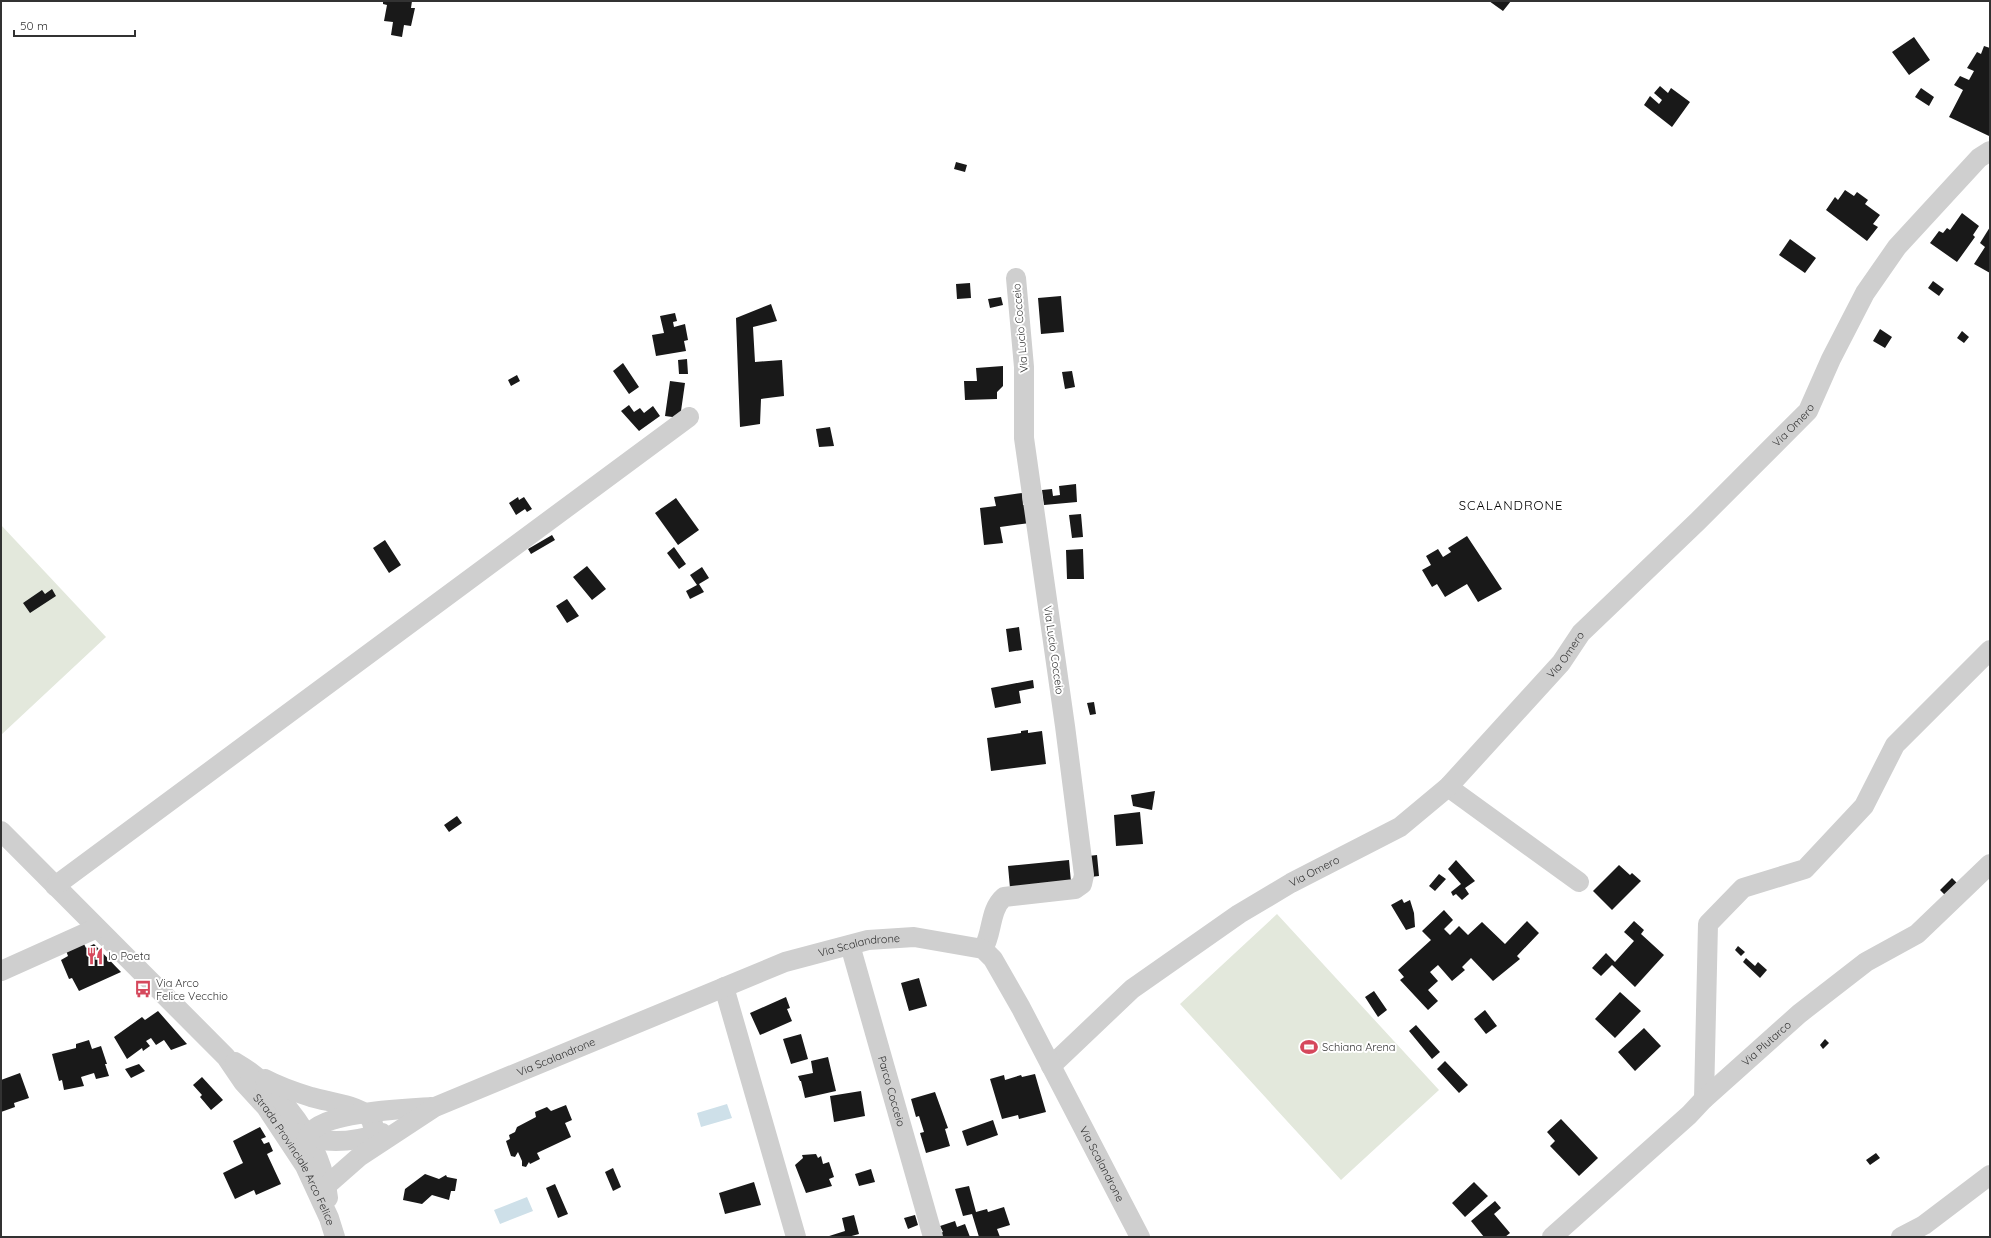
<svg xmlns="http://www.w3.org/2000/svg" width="1991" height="1238" viewBox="0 0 1991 1238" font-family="Quicksand,sans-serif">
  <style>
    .green { fill: #e3e8dc }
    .water { fill: #cee0e9 }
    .building { fill: #191919 }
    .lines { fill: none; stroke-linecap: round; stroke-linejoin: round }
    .minor { stroke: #cfcfcf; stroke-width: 20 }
    .labels { text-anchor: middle; stroke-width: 4; stroke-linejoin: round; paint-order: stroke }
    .street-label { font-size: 11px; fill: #323232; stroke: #fff }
    .poi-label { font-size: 11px; fill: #323232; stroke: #fff; text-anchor: start }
    .quarter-label { font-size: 13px; letter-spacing: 1px; fill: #000; stroke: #fff }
  </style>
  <rect width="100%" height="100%" fill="#fff"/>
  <path class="green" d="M 1,525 L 106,637 L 1,735 Z
    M 1277,914 L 1439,1090 L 1341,1180 L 1180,1004 Z"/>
  <path class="water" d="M 727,1104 L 732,1118 L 701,1127 L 697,1113 Z
    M 527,1197 L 533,1211 L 500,1224 L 494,1210 Z"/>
  <path class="building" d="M 383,1 L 412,1 L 411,8 L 415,8 L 411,26 L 404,25 L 402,37 L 391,35 L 393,22 L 384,21 L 387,5 L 383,4 Z
    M 1489,1 L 1511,1 L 1503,11 Z
    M 1914,37 L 1930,60 L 1909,75 L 1892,52 Z
    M 1984,46 L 1990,48 L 1989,136 L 1949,117 L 1963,90 L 1954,85 L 1960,76 L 1969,80 L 1974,71 L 1967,68 L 1977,52 L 1981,54 Z
    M 1660,86 L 1668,93 L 1671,88 L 1690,102 L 1672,127 L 1644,105 L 1650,96 L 1659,104 L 1662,100 L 1654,93 Z
    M 1921,88 L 1934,97 L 1929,106 L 1915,97 Z
    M 956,162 L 967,165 L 965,172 L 954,169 Z
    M 1845,190 L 1854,196 L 1857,192 L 1868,200 L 1865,204 L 1880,215 L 1873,224 L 1878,227 L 1867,241 L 1826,210 L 1835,197 L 1838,200 Z
    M 1962,213 L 1979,226 L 1973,235 L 1975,237 L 1957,262 L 1930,243 L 1939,231 L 1943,233 L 1947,228 L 1950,230 Z
    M 1990,227 L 1990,273 L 1974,264 L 1985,247 L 1980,243 Z
    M 1790,239 L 1816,258 L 1805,273 L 1779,255 Z
    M 1933,281 L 1944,289 L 1939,296 L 1928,288 Z
    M 970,283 L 971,298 L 957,299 L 956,284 Z
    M 1061,296 L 1064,332 L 1041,334 L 1038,298 Z
    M 1001,297 L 1003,305 L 990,308 L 988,299 Z
    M 771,304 L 777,321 L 753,327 L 755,362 L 782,360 L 784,396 L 761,399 L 760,424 L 740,427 L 736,318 Z
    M 675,313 L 677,321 L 673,322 L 674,327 L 685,324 L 688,340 L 684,341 L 686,351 L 656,356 L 652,335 L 664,333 L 660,316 Z
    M 1880,329 L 1892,337 L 1885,348 L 1873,341 Z
    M 1962,331 L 1969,337 L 1964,343 L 1957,338 Z
    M 687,359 L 688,374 L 679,374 L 678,360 Z
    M 623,363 L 639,387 L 629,394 L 613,371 Z
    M 1003,366 L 1003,386 L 997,392 L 997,399 L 965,400 L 964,381 L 977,381 L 976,368 Z
    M 1072,371 L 1075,387 L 1065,389 L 1062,372 Z
    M 517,375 L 520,381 L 511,386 L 508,380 Z
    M 670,381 L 685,383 L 680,418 L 665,416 Z
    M 629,405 L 634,412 L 640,408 L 644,413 L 653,406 L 660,416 L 639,431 L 621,411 Z
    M 830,427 L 834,446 L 819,447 L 816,429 Z
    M 1076,484 L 1077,502 L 1044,505 L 1042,490 L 1052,489 L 1053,496 L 1060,495 L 1059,486 Z
    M 1022,493 L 1023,505 L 1027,505 L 1030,523 L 1000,527 L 1003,543 L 984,545 L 980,508 L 996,506 L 994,497 Z
    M 518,497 L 519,500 L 524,497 L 532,509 L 527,512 L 525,509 L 516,515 L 509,503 Z
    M 676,498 L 699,530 L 678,545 L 655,513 Z
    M 1081,514 L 1083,537 L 1072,538 L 1069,515 Z
    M 552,535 L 555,540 L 531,554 L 528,549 Z
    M 1467,536 L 1502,589 L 1478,602 L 1467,584 L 1445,597 L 1437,584 L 1432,587 L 1422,570 L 1431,565 L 1426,556 L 1438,549 L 1443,557 L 1451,552 L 1448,548 Z
    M 385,540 L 401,565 L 389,573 L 373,548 Z
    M 674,547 L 686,564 L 679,569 L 667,553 Z
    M 1083,549 L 1084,579 L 1067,579 L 1066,550 Z
    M 587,566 L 606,589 L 592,600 L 573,577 Z
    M 702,567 L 709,578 L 699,584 L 704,592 L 690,599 L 686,591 L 697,585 L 690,575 Z
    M 52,589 L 56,596 L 30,613 L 23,603 L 42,590 L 45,594 Z
    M 567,599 L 579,616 L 567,623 L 556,606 Z
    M 1019,627 L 1022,650 L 1009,652 L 1006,629 Z
    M 1033,680 L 1034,688 L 1019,691 L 1021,703 L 995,708 L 991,688 Z
    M 1094,702 L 1096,714 L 1090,715 L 1087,703 Z
    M 1028,730 L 1028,733 L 1042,731 L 1046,764 L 991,771 L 987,738 L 1021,733 L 1021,731 Z
    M 1155,791 L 1152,810 L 1133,806 L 1131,795 Z
    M 1140,812 L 1143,844 L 1116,846 L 1114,815 Z
    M 457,816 L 462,823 L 449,832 L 444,825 Z
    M 1097,855 L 1099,876 L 1090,877 L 1088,856 Z
    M 1069,860 L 1071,882 L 1010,888 L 1008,866 Z
    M 1456,860 L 1475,881 L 1465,888 L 1469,894 L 1462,900 L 1456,894 L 1453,896 L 1451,892 L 1461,884 L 1448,869 Z
    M 1619,865 L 1630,875 L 1632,873 L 1641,881 L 1612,910 L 1593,891 Z
    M 1439,874 L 1446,879 L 1435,891 L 1429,886 Z
    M 1952,878 L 1959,885 L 1945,895 L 1940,890 Z
    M 1402,899 L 1404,903 L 1410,900 L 1414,913 L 1415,927 L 1406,930 L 1391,905 Z
    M 1444,910 L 1453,920 L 1444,929 L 1450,935 L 1459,926 L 1468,935 L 1482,922 L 1505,944 L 1527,921 L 1539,933 L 1517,956 L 1520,959 L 1493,981 L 1471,958 L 1462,967 L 1465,970 L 1452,981 L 1438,965 L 1430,972 L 1438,981 L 1428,990 L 1438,1001 L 1428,1010 L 1400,980 L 1404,977 L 1398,970 L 1431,940 L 1422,931 Z
    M 1634,921 L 1644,930 L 1641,934 L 1664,955 L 1635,987 L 1612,965 L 1601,976 L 1592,968 L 1606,953 L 1615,962 L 1634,941 L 1624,932 Z
    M 82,940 L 86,948 L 94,944 L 121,972 L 79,991 L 72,978 L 69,979 L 61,960 L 68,956 L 65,948 Z
    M 1738,946 L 1745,952 L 1741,956 L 1735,950 Z
    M 1746,958 L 1755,966 L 1758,962 L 1767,970 L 1760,978 L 1743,962 Z
    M 919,978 L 927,1006 L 909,1011 L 901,983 Z
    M 1374,991 L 1387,1010 L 1378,1017 L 1365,997 Z
    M 1620,992 L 1641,1011 L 1615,1038 L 1595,1019 Z
    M 786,997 L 790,1008 L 787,1009 L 792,1021 L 760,1035 L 750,1013 Z
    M 1485,1010 L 1497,1026 L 1486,1034 L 1474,1019 Z
    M 158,1011 L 187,1044 L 171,1050 L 164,1040 L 156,1045 L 151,1038 L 146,1041 L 150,1046 L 143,1051 L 142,1048 L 127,1059 L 114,1037 L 142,1017 L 145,1020 Z
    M 1416,1025 L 1440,1052 L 1432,1059 L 1409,1031 Z
    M 1644,1028 L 1661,1046 L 1635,1071 L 1618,1052 Z
    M 801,1034 L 808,1059 L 791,1064 L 783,1039 Z
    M 1825,1039 L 1829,1043 L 1823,1049 L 1820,1045 Z
    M 89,1040 L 92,1049 L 101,1046 L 107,1064 L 105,1064 L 109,1076 L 96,1079 L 94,1073 L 81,1077 L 84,1086 L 64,1090 L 62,1080 L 59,1081 L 52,1054 L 76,1048 L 76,1044 Z
    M 828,1057 L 836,1091 L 805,1098 L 801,1081 L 800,1081 L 798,1076 L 813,1073 L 811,1061 Z
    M 1445,1061 L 1468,1085 L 1459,1093 L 1437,1069 Z
    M 139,1064 L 145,1071 L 131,1078 L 125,1069 Z
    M 20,1073 L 29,1098 L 14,1103 L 15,1107 L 1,1112 L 1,1080 Z
    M 1035,1074 L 1046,1112 L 1019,1119 L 1018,1115 L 1002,1119 L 990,1079 L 1004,1075 L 1005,1080 L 1021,1075 L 1022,1077 Z
    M 202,1077 L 223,1100 L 211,1110 L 200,1097 L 202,1095 L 193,1085 Z
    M 861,1091 L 865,1116 L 834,1122 L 830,1096 Z
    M 935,1092 L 948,1128 L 945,1129 L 950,1146 L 926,1153 L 920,1133 L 924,1132 L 919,1116 L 916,1117 L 911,1099 Z
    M 566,1105 L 572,1120 L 565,1123 L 571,1137 L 537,1153 L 540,1159 L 530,1164 L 529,1162 L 526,1167 L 522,1166 L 522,1161 L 518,1152 L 515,1157 L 511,1156 L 506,1141 L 510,1139 L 509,1135 L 515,1132 L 517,1127 L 536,1117 L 535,1112 L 547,1107 L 551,1111 Z
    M 1561,1119 L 1598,1158 L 1579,1176 L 1550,1146 L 1555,1141 L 1547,1132 Z
    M 993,1120 L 998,1135 L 967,1146 L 962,1131 Z
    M 260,1127 L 266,1137 L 261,1139 L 264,1144 L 269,1142 L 273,1151 L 267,1154 L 281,1184 L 256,1195 L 254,1190 L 235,1199 L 223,1173 L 243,1163 L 233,1141 Z
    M 1876,1153 L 1880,1158 L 1870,1165 L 1866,1160 Z
    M 816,1154 L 818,1158 L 821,1156 L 823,1164 L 829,1162 L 834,1177 L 829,1179 L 832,1186 L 806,1193 L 795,1165 L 803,1158 L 802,1155 Z
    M 613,1168 L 621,1187 L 613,1191 L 605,1172 Z
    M 871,1169 L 875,1182 L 859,1186 L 855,1174 Z
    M 425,1174 L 439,1179 L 446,1175 L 447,1177 L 457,1179 L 455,1191 L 451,1191 L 449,1200 L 432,1195 L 422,1204 L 403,1200 L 405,1189 Z
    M 754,1182 L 761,1205 L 725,1214 L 719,1193 Z
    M 1474,1182 L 1488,1196 L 1465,1217 L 1452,1203 Z
    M 555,1184 L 568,1214 L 558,1218 L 546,1188 Z
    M 969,1186 L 976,1212 L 987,1209 L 988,1212 L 1004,1207 L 1010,1225 L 997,1229 L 1000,1237 L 979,1237 L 972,1214 L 963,1216 L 955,1189 Z
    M 1495,1201 L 1501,1208 L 1494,1214 L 1510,1233 L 1505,1237 L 1484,1237 L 1471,1221 Z
    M 854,1215 L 859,1234 L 848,1237 L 826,1237 L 845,1231 L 842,1218 Z
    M 915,1215 L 918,1225 L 908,1229 L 904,1218 Z
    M 955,1221 L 957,1227 L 965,1224 L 970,1237 L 941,1237 L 939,1234 L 943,1232 L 940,1226 Z"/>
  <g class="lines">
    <g class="minor">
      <path d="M 1448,787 L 1579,882"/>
      <path id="s1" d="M 1,831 L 226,1057 L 243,1082 L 266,1107 L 305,1166 L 329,1218 L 335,1237"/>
      <path d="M 55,886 L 689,417"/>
      <path id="s2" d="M 850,945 L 933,1237"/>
      <path d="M 983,949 C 993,933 989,910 1004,897 L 1075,889 L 1082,884 L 1084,875 L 1065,726 L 1024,438 L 1024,367 L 1016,278"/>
      <path d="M 1,971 L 97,928"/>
      <path d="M 724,987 L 796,1237"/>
      <path d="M 235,1062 C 281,1089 322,1143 328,1198"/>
      <path id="s3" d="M 1051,1066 L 1132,989 L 1239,914 L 1291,883 L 1400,827 L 1448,787 L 1561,663 L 1581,633 L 1698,521 L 1808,411 L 1831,359 L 1865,293 L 1897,247 L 1979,158 L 1990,151"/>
      <path d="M 265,1079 C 280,1087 295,1092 311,1097 C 343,1106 397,1107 362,1154"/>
      <path d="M 1704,1099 L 1708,924 L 1743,888 L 1805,869 L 1864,806 L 1895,745 L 1990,650"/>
      <path d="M 299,1133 C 325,1146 354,1142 382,1133"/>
      <path d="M 306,1150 C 307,1147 306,1141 307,1138 C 317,1111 406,1109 431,1107"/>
      <path id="s4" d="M 326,1186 L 359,1157 L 435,1107 L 785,962 L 868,940 L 914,937 L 983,949 L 993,959 L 1021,1008 L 1140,1237"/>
      <path id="s5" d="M 1552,1237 L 1689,1115 L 1704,1099 L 1799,1014 L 1866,962 L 1917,934 L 1990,864"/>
      <path d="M 1901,1237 L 1924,1225 L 1990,1175"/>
    </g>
  </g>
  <defs>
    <g id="restaurant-bare" transform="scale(1.38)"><path d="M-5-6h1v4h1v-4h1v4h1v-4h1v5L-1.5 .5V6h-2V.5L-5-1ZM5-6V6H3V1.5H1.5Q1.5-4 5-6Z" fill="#d5485c" stroke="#fff" stroke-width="2.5" paint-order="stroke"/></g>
    <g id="bus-bare" transform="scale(1.38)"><path d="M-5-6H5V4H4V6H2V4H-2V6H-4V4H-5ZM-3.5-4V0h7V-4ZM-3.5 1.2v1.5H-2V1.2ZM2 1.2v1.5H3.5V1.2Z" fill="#d5485c" stroke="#fff" stroke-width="2.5" paint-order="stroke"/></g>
    <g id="stadium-bare" transform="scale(1.38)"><path d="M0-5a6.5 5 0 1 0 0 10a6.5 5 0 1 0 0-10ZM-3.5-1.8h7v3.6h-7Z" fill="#d5485c" stroke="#fff" stroke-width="2.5" paint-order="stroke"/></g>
  </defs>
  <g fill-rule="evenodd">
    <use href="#restaurant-bare" x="95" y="956"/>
    <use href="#bus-bare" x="143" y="989"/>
    <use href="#stadium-bare" x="1309" y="1047"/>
  </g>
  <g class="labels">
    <g class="street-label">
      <text transform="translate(1020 328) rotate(-95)" y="4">Via Lucio Cocceio</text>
      <text dy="4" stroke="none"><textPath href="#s3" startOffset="989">Via Omero</textPath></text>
      <text transform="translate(1054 650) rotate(82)" y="4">Via Lucio Cocceio</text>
      <text dy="4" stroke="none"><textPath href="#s3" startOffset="665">Via Omero</textPath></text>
      <text dy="4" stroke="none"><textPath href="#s3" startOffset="329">Via Omero</textPath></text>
      <text dy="4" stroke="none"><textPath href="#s4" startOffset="590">Via Scalandrone</textPath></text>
      <text dy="4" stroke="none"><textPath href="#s5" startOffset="289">Via Plutarco</textPath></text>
      <text dy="4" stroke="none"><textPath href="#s4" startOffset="266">Via Scalandrone</textPath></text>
      <text dy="4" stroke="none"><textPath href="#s2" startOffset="152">Parco Cocceio</textPath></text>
      <text dy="4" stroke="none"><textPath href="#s1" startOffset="443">Strada Provinciale Arco Felice</textPath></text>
      <text dy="4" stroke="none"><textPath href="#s4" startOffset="962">Via Scalandrone</textPath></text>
    </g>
    <g class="poi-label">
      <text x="108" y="960">Io Poeta</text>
      <text x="156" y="987">Via Arco<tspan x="156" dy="13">Felice Vecchio</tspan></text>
      <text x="1322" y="1051">Schiana Arena</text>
    </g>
    <g class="quarter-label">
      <text x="1511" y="510">SCALANDRONE</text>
    </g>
  </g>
  <rect width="1991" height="1238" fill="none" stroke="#323232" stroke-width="4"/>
  <path d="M14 30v6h121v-6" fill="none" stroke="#323232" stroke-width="2"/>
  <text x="20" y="30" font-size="12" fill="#323232" stroke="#ffffff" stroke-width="3" paint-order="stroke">50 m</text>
</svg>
